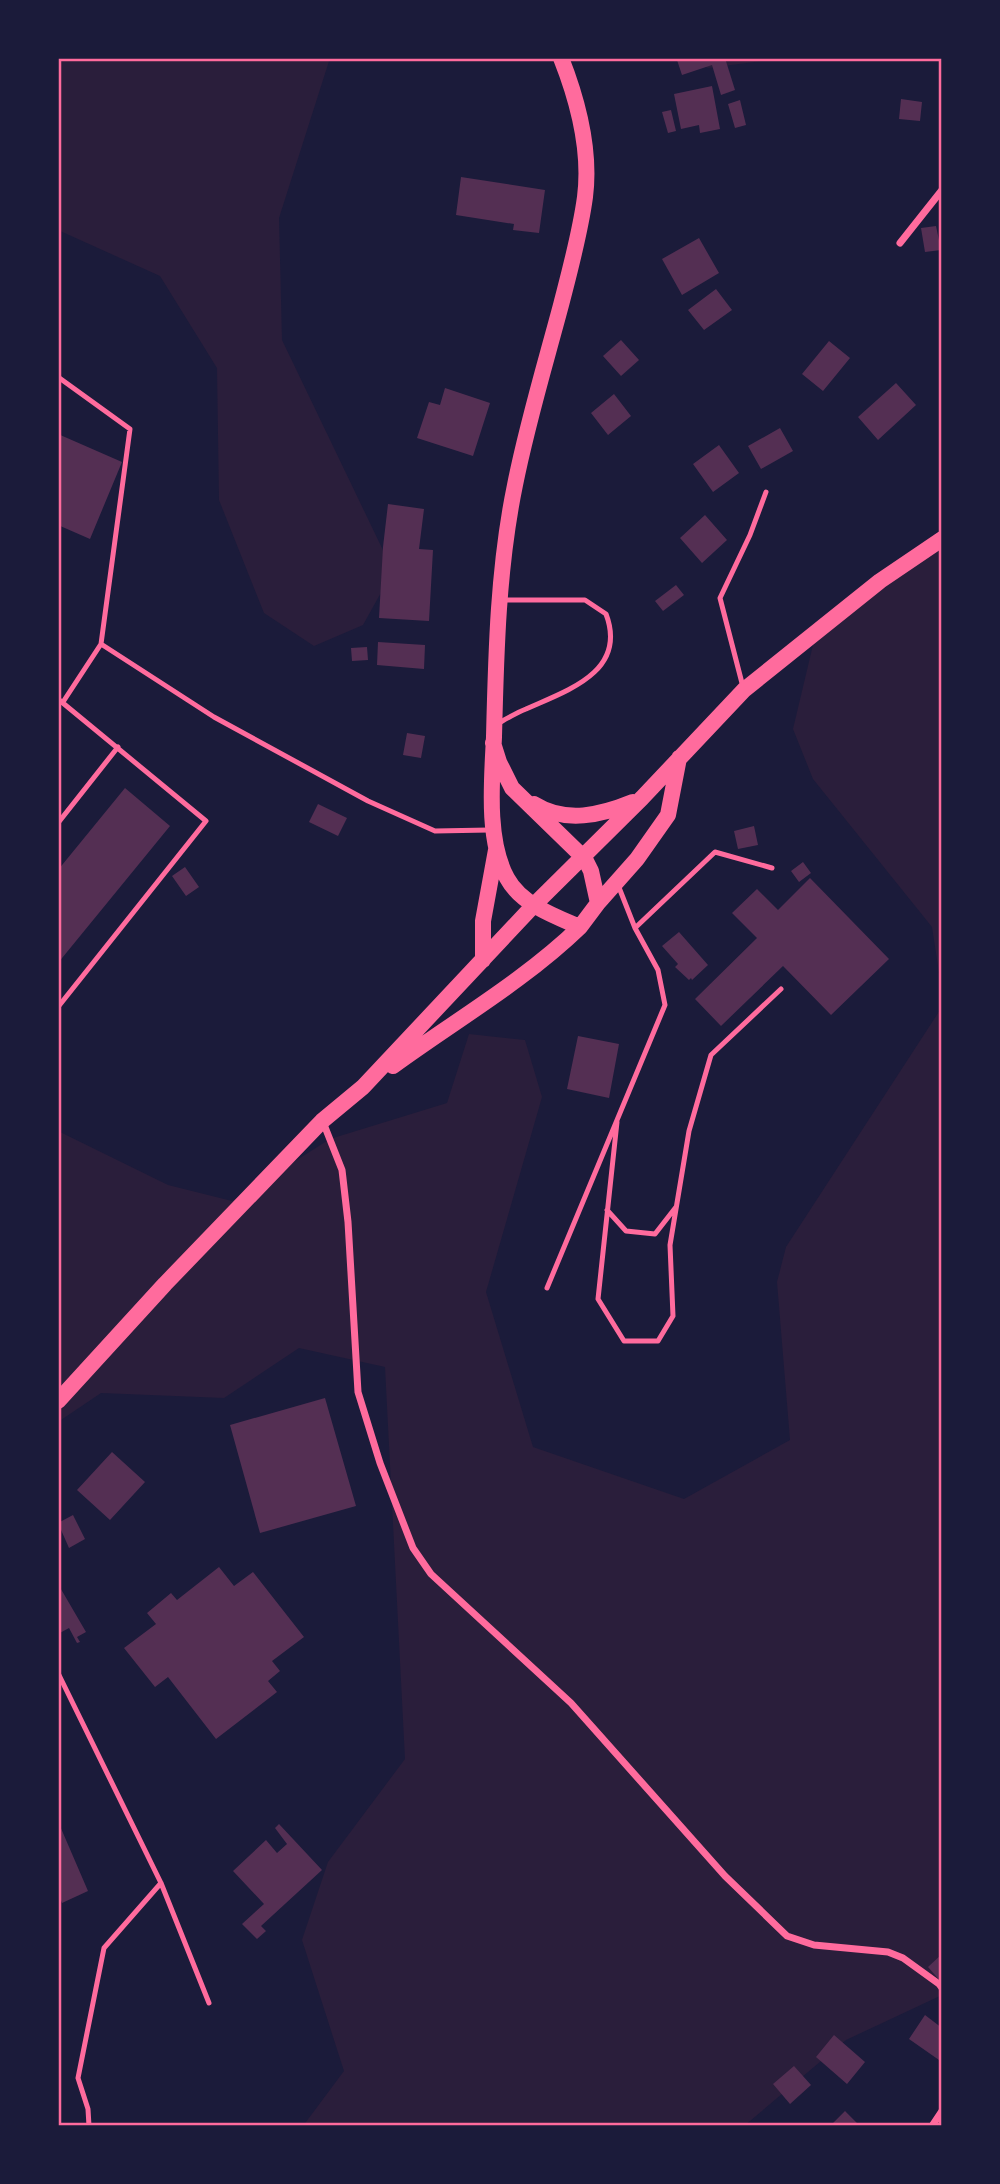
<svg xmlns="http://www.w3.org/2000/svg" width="1000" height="2184" viewBox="0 0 1000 2184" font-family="'IBM Plex Sans',sans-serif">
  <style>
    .green { fill: #2a1e3b }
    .building { fill: #542f53 }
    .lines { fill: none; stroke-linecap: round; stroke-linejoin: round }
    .service { stroke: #ff6b9d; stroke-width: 5 }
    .minor { stroke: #ff6b9d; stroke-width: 7 }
    .primary { stroke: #ff6b9d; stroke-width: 16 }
    .neatline { fill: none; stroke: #ff6b9d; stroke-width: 2.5 }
  </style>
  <rect width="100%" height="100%" fill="#1b1b3a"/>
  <path class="green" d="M 58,58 L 330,58 L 279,218 L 282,340 L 393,571 L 363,625 L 314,646 L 264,613 L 219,500 L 217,368 L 160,276 L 58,230 Z
    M 685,58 L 785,58 L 708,68 Z
    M 942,548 L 942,992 L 932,927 L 813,779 L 793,729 L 813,645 L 893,577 Z
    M 942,1007 L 942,1995 L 846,2040 L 744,2126 L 303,2126 L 344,2071 L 302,1940 L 328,1862 L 405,1759 L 385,1367 L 299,1348 L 224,1398 L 101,1393 L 58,1422 L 58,1131 L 168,1185 L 232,1201 L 330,1139 L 447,1103 L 469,1034 L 525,1040 L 542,1097 L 486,1292 L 533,1447 L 684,1499 L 790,1440 L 777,1282 L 786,1247 Z"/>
  <path class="building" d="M 686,58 L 725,58 L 735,90 L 721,95 L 712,65 L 682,75 L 677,60 Z
    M 712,86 L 720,129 L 700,133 L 699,125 L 681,129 L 674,94 Z
    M 901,99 L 922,102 L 920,121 L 899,119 Z
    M 740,100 L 746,125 L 735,128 L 728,104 Z
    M 671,110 L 676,131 L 668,133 L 662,112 Z
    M 461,177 L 545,190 L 539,233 L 513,230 L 514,224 L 456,215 Z
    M 936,226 L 941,250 L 925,252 L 921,228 Z
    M 699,238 L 719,273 L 682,295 L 662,259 Z
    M 716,289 L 732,310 L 704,330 L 688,310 Z
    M 621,340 L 639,360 L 621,376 L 603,356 Z
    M 829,341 L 850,358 L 823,391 L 802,374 Z
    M 896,383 L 916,405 L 878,440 L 858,417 Z
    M 445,388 L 490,403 L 473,456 L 417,438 L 429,402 L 440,405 Z
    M 614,394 L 631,416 L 608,435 L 591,413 Z
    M 780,428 L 793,451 L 761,469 L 748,446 Z
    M 58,434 L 122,462 L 90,539 L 58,525 Z
    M 719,445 L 739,473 L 713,492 L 693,464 Z
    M 388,504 L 424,509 L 419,549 L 433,550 L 429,621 L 379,618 L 383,547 Z
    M 705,515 L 727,540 L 702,563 L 680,538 Z
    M 676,585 L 684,595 L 663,611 L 655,601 Z
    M 378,642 L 425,645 L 424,669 L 377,665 Z
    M 367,647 L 368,660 L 352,661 L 351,648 Z
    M 407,733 L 425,736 L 421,758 L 403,755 Z
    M 125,788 L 170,826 L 58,963 L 58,870 Z
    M 318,804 L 347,818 L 338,836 L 309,822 Z
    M 754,826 L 758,845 L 738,849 L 734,831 Z
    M 803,862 L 811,873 L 799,882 L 791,871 Z
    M 185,867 L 199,887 L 186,896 L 172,876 Z
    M 810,878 L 889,959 L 831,1015 L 783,966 L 721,1026 L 695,999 L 757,938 L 732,913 L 757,889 L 778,910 Z
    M 679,932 L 708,965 L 692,980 L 691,978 L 689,980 L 675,967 L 678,964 L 662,946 Z
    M 578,1036 L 619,1044 L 609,1098 L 567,1089 Z
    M 325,1398 L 356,1506 L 260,1533 L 230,1425 Z
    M 112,1452 L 145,1482 L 110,1520 L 77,1490 Z
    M 73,1515 L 85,1539 L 69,1548 L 58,1523 Z
    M 219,1567 L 234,1586 L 253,1572 L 304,1637 L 272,1661 L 280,1671 L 268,1681 L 277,1692 L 216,1739 L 168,1677 L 155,1687 L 124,1648 L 156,1624 L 147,1613 L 171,1593 L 177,1600 Z
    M 58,1584 L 86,1632 L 77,1637 L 80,1642 L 77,1643 L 69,1628 L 58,1634 Z
    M 279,1824 L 322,1870 L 261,1926 L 266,1931 L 257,1939 L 242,1924 L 264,1904 L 233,1871 L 266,1840 L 277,1853 L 287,1844 L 275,1828 Z
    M 60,1826 L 88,1891 L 62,1903 L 58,1893 L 58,1827 Z
    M 942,1954 L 942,1983 L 928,1967 Z
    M 925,2015 L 942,2028 L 942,2056 L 939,2060 L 909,2039 Z
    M 834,2035 L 865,2062 L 847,2084 L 816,2057 Z
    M 794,2066 L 811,2085 L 790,2104 L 773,2084 Z
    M 845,2111 L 860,2126 L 830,2126 Z"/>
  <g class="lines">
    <path class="service" d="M 58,377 L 130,429 L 101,644 L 63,702
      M 101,644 L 214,717 L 368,801 L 435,831 L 489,830
      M 743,687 L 720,598 L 750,535 L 766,492
      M 58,699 L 206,821 L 58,1007
      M 497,724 C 506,719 516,713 526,709 C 566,691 628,672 606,614 L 585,600 L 502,600
      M 58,823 L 118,747
      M 635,928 L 715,852 L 772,868
      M 617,1122 L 598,1299 L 624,1341 L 658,1341 L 673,1316 L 670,1245 L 689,1131 L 711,1055 L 781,989
      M 607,1210 L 626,1231 L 655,1234 L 676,1207
      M 547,1288 L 665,1005 L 658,970 L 635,928 L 618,885
      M 58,1673 L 161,1883 L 209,2003
      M 89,2126 L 88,2109 L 78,2078 L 104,1948 L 161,1883"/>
    <path class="minor" d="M 900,243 L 942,190
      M 323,1122 L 342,1170 L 348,1222 L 358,1392 L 380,1463 L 413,1548 L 431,1574 L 571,1703 L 725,1876 L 787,1936 L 814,1945 L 888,1952 L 903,1958 L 939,1984 L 942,1988
      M 932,2126 L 942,2111"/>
    <path class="primary" d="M 493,743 L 499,762 L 512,788 L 585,859 L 591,871 L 598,903 L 580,927 C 554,916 521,904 507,878 C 486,840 492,779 494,737 C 496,653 498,567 515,485 C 527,424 545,365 561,305 C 570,270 580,234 585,197 C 591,150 578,101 561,58
      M 534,804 C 566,824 601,815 633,802
      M 598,903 L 637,859 L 668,815 L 679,758
      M 483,960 L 483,921 L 496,850
      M 393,1066 C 456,1020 524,981 580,927
      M 58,1401 L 165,1284 L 322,1121 L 363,1087 L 533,906 L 642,798 L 744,690 L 880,581 L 942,539"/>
  </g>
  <rect width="1000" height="2184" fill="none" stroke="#1b1b3a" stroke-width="119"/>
  <rect x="60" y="60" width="880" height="2064" class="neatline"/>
</svg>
